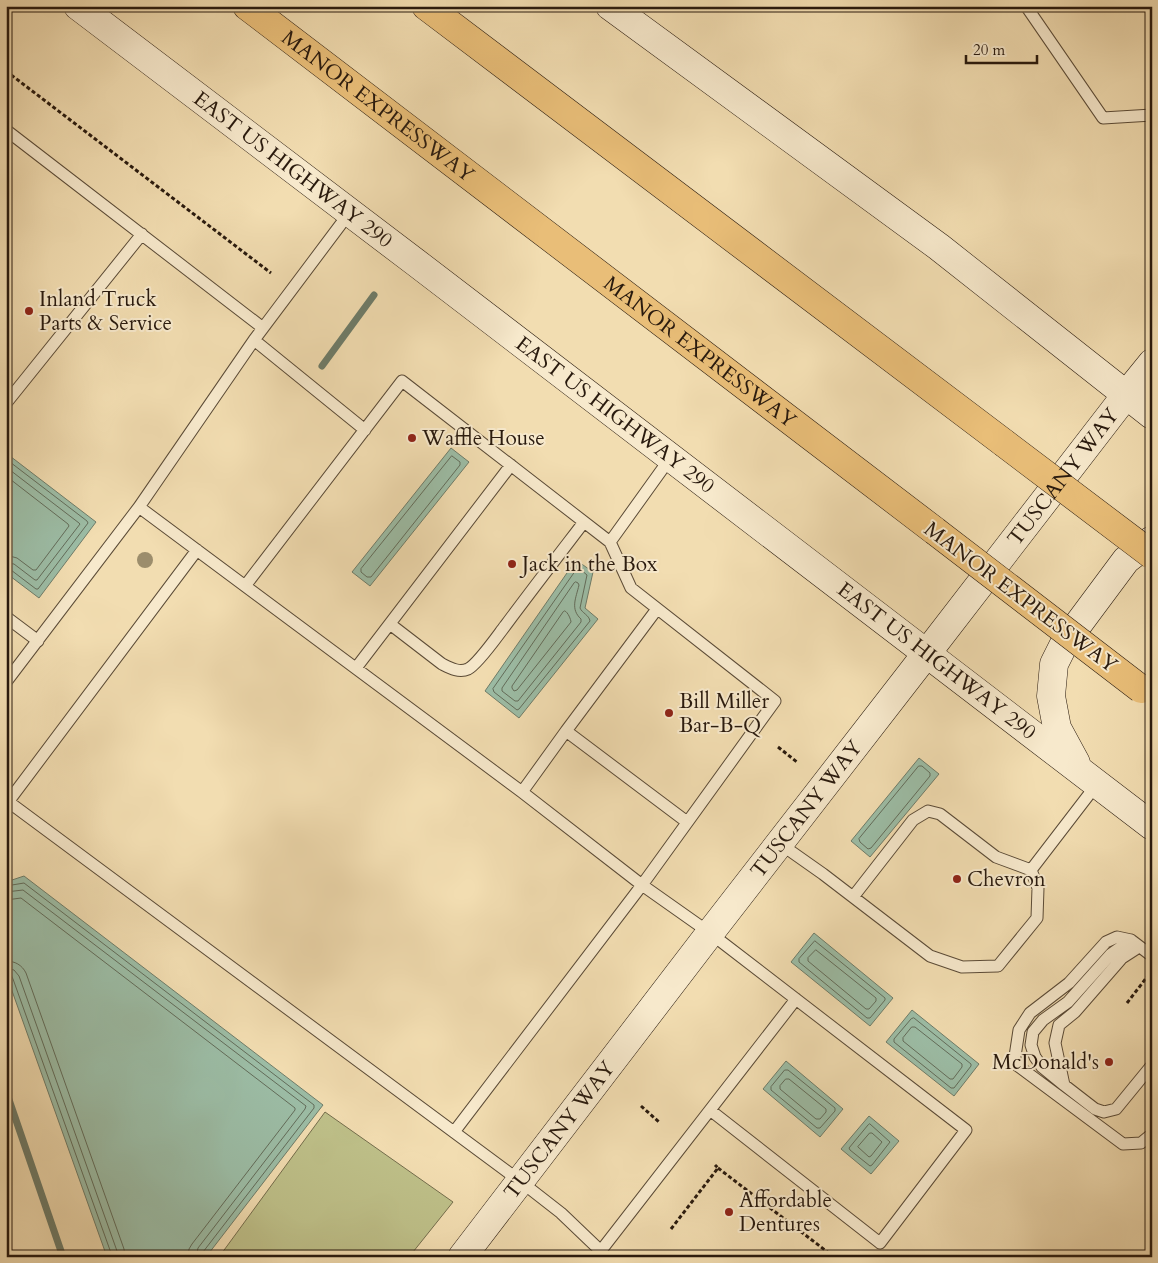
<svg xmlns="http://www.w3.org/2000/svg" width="1158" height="1263" viewBox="0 0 1158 1263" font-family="Cardo,serif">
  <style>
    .green { fill: #bec089; stroke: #746d4c }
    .water { fill: #9cbda6; stroke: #6e7c69 }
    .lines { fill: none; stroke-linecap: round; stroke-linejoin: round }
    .shore { stroke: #626c5a; stroke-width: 1 }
    .stream { stroke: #6e7c69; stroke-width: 7 }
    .lane-casing { stroke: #5b4b37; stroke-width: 13 }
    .secondary-casing { stroke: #291a0e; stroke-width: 29 }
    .highway-casing { stroke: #291a0e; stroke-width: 29 }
    .path { stroke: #291a0e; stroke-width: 3; stroke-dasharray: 4 2.5; stroke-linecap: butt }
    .lane { stroke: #f7e9cc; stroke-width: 11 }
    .secondary { stroke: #f7e9cc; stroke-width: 28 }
    .highway { stroke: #e9be78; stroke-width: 28 }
    .highway-bridge-casing { stroke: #291a0e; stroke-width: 29; stroke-linecap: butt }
    .highway-bridge { stroke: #e9be78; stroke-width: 28 }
    .tree { fill: #9c8d6c }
    .poi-dot { fill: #8f2418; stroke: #f7e9cc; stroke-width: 2 }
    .labels { text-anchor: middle; stroke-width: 4; stroke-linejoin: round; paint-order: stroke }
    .street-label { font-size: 21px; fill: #291a0e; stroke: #f7e9cc }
    .poi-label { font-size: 21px; fill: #291a0e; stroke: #f7e9cc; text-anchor: start }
  </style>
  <rect width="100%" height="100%" fill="#f2ddb1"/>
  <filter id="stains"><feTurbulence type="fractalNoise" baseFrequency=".004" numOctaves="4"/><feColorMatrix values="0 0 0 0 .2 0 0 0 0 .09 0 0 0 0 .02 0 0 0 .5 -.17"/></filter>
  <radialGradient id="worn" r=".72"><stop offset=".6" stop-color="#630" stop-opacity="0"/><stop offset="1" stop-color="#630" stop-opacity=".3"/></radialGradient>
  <path class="green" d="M 325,1112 L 453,1202 L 409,1257 L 219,1257 Z"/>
  <path class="water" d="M 451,448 L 469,462 L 370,586 L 352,572 Z
    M 6,453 L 96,522 L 39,598 L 6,573 Z
    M 576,560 L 593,572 L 585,608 L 598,619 L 519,718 L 485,691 Z
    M 919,758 L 939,774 L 870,857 L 851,841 Z
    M 24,876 L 323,1105 L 206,1257 L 107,1257 L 6,974 L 6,882 Z
    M 814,933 L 893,998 L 870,1026 L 791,962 Z
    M 912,1010 L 979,1064 L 954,1096 L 886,1042 Z
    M 786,1061 L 843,1109 L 820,1137 L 763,1089 Z
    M 869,1116 L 899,1141 L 871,1174 L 841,1149 Z"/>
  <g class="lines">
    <path class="shore" d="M 452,456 L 460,462 L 460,465 L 371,577 L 367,577 L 361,572 L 361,569 Z
      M 6,459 L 87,521 L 88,523 L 38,589 L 36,589 L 11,570 L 6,569
      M 6,467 L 79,523 L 80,524 L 37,580 L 35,580 L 14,564 L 6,563
      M 6,476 L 68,524 L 69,526 L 36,570 L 33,570 L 17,558 L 6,555
      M 577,569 L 580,569 L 587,575 L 580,608 C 582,613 589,615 590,621 L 519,709 L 517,710 L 494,692 L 493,689 Z
      M 576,582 L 578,583 L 579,585 C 576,598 570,609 581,619 L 581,622 L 518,701 L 515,701 L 502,691 L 502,688 L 574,583 Z
      M 565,611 C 568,612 571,620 571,622 L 517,690 L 514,691 L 512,688 L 512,686 L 563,612 Z
      M 919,766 L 922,766 L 930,773 L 930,776 L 871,848 L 868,849 L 860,842 L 859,839 Z
      M 6,886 L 24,883 L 314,1105 L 314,1108 L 203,1252 L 202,1257
      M 6,892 L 23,890 L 306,1106 L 305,1109 L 198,1248 L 196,1257
      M 6,900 L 21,898 L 295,1108 L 295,1110 L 192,1244 L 189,1249 L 188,1257
      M 815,941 L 885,998 L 885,1000 L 870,1018 L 867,1018 L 799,962 L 799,959 Z
      M 816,950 L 876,998 L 876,1001 L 869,1009 L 866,1009 L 808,961 L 808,958 Z
      M 6,961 C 15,961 22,965 26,973 L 124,1249 L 125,1257
      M 6,968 L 14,970 L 19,976 L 117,1251 L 117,1257
      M 6,975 L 11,975 L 13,979 L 111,1253 L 111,1257
      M 914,1018 L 971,1064 L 971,1066 L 954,1088 L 951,1088 L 894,1042 L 894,1039 L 911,1019 Z
      M 912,1027 L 915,1027 L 962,1064 L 962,1067 L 953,1079 L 950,1079 L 903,1041 L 903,1038 Z
      M 785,1070 L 788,1070 L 835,1108 L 835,1111 L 820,1128 L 817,1128 L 771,1090 L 771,1087 Z
      M 786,1079 L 789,1079 L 826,1109 L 826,1112 L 820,1119 L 816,1119 L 780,1089 L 780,1086 Z
      M 870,1124 L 890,1142 L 872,1165 L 870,1166 L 850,1150 L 849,1148 L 868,1125 Z
      M 870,1133 L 872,1133 L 882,1142 L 871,1156 L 869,1157 L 858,1147 Z"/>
    <path class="stream" d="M 322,366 L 374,295
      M 6,1091 L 63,1257"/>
    <g class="lane-casing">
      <path id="lane" d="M 1026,6 L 1103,118 L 1152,115
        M 6,130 L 263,328
        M 350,212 L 254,340 L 365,430
        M 6,401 L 7,402 L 142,234
        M 139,507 L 522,792 L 642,885 L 710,933 L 966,1130 L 880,1243 L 710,1110
        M 245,586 L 402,381 L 610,542 L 671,457
        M 6,617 L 38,641
        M 390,624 L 442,664 C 450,668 459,673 468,669 C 478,664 498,635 505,626 C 531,591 558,556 584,522
        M 356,668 L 511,465
        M 6,682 L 139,507 L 254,340
        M 566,731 L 657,609
        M 522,792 L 566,731 L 687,822
        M 6,800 L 520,1181 L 561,1213 L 607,1257
        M 8,802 L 197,550
        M 779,843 L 823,874 L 930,956 L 962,967 L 998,966 L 1037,918 L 1038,888 L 1031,870 L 1097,784
        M 853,897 L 913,820 L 928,811 L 940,814 L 996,857 L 1031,870
        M 1139,947 L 1122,958 L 1075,1012 L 1059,1025 L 1055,1043 L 1064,1085 L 1095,1109 L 1104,1112 L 1116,1109 L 1152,1065
        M 1152,956 L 1131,940 L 1117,937 L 1106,942 L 1069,983 L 1030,1013 L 1019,1030 L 1014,1063 L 1123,1144 L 1141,1143 L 1152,1134
        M 1064,1085 L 1042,1067 L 1035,1057 L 1031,1045 L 1033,1032 L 1043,1020 L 1068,1002 L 1111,954 L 1131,940
        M 454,1132 L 642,885 L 775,701 L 631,588 L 610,542
        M 596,1257 L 796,999"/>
    </g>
    <g class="secondary-casing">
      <g id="secondary">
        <path id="s1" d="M 78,6 C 437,278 795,551 1152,826"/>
        <path d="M 610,6 L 939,247 L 1152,415"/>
        <path d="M 1076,763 L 1057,728 L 1051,696 L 1054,664 L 1065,642 L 1126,560 L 1152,540"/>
        <path id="s2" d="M 462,1257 L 710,933 L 927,653 L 1126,395 L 1152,363"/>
      </g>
    </g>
    <g class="highway-casing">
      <g id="highway">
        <path id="s3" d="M 247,6 L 935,531"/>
        <path d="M 426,6 L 1004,443"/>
      </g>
    </g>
    <path class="path" d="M 6,71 L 271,273
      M 778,747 L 797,762
      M 1127,1003 L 1147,977 L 1152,981
      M 641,1106 L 659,1122
      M 718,1168 L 834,1257
      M 671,1229 L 718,1168 L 715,1165"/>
    <use href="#lane" class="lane"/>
    <use href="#secondary" class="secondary"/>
    <use href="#highway" class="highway"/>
    <g class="highway-bridge-casing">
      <path id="highway-bridge" d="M 1004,443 L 1152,555
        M 935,531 L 1141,689"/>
    </g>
    <use href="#highway-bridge" class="highway-bridge"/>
  </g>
  <circle class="tree" cx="145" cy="560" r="8"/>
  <g class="poi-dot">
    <circle cx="29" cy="311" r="5"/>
    <circle cx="412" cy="438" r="5"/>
    <circle cx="512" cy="564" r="5"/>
    <circle cx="669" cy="713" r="5"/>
    <circle cx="957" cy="879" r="5"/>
    <circle cx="1109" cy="1062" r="5"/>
    <circle cx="729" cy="1212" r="5"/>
  </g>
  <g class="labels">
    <g class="street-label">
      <text dy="7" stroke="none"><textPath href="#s3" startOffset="165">MANOR EXPRESSWAY</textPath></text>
      <text dy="7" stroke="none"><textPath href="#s1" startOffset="270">EAST US HIGHWAY 290</textPath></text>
      <text dy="7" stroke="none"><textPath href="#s3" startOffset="570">MANOR EXPRESSWAY</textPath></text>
      <text dy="7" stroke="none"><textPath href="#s1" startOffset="675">EAST US HIGHWAY 290</textPath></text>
      <text dy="7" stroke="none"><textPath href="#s2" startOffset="985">TUSCANY WAY</textPath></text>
      <text transform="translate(1021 597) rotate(37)" y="7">MANOR EXPRESSWAY</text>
      <text dy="7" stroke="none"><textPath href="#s1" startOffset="1080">EAST US HIGHWAY 290</textPath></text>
      <text dy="7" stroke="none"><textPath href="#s2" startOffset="565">TUSCANY WAY</textPath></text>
      <text dy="7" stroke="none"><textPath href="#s2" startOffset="160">TUSCANY WAY</textPath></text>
    </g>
    <g class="poi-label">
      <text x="39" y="306">Inland Truck<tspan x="39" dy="24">Parts &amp; Service</tspan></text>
      <text x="422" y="445">Waffle House</text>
      <text x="522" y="571">Jack in the Box</text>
      <text x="679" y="708">Bill Miller<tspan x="679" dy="24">Bar-B-Q</tspan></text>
      <text x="967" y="886">Chevron</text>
      <text x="1099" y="1069" text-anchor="end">McDonald's</text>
      <text x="739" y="1207">Affordable<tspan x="739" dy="24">Dentures</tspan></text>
    </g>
  </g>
  <rect width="1158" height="1263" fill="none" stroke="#f2ddb1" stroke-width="25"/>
  <rect x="8" y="8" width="1143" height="1248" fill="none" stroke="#291a0e" stroke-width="2.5"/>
  <rect x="12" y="12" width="1133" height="1238" fill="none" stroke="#291a0e"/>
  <path d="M966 55v8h71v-8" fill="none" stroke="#291a0e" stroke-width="2.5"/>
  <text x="973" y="55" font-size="15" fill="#291a0e" stroke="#f7e9cc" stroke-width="4" paint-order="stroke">20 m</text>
  <rect width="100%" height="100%" filter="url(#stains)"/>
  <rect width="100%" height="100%" fill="url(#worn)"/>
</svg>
